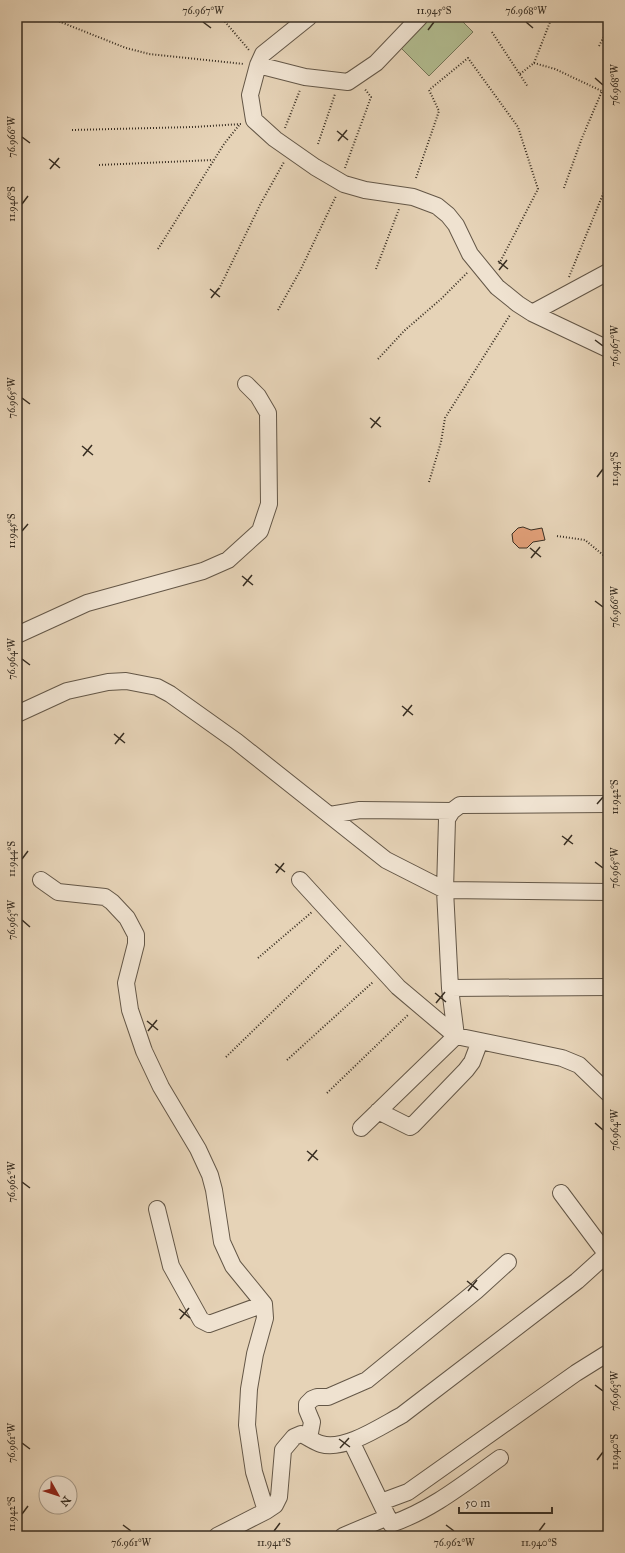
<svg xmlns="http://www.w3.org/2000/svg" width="625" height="1553" viewBox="0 0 625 1553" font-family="'IM FELL Great Primer',serif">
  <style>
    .green { fill: #b2bd91; stroke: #75765a }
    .building { fill: #e2a079; stroke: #382e22 }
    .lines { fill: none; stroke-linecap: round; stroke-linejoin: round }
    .minor-casing { stroke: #645747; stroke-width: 18 }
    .path { stroke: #382e22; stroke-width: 2; stroke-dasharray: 1 2; stroke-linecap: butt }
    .minor { stroke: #efe2d0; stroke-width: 16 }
    .ticks { fill: none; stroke: #382e22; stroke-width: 1.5 }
    .neatline { fill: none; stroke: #382e22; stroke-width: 1.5 }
    .ticks-label { font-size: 10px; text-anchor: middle; fill: #382e22 }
  </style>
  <rect width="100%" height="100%" fill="#e6d3b7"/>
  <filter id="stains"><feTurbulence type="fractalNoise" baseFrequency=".005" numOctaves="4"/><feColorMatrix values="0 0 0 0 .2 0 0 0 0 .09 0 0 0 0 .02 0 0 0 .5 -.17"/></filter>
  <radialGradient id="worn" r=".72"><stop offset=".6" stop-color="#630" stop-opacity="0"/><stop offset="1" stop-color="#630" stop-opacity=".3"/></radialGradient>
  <path class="green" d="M 432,17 L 458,17 L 473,32 L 429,76 L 401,48 Z"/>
  <path class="building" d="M 523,527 L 531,530 L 542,528 L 545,540 L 533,542 L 527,548 L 519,548 L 513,542 L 512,534 L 518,528 Z"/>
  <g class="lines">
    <g class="minor-casing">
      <path id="minor" d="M 309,17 L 263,54 L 258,65 L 250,95 L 254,120 L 275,139 L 315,167 L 344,184 L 365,190 L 413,197 L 437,206 L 448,215 L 456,225 L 470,254 L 497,287 L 518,304 L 532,313 L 608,349
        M 258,65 L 305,77 L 348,82 L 376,63 L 420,17
        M 532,313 L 608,272
        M 17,635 L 87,603 L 203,571 L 228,560 L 260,531 L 269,504 L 268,413 L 258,396 L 246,384
        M 17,714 L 67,691 L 108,682 L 126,681 L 157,687 L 170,694 L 236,741 L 386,860 L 445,890 L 608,892
        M 330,815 L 360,810 L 452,811
        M 41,880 L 58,892 L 105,897 L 112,902 L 127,918 L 136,935 L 136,944 L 126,983 L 130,1010 L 144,1051 L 161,1087 L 198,1149 L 210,1175 L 214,1190 L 222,1242 L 233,1266 L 264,1304 L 265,1318 L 255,1354 L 249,1389 L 247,1425 L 254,1472 L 266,1511
        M 300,880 L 398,987 L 456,1036 L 562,1058 L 579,1065 L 608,1093
        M 450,988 L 608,987
        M 378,1111 L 410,1127 L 413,1125 L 466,1070 L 472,1062 L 480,1041
        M 361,1128 L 456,1036 L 450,988 L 445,890 L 447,819 L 452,811 L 460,805 L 608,804
        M 561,1193 L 608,1256
        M 157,1209 L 171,1266 L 201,1320 L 209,1324 L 264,1304
        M 309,1438 L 312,1422 L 307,1410 L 307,1404 L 312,1399 L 317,1397 L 328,1397 L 367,1380 L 476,1291 L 508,1262
        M 351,1441 L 391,1524 C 432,1510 466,1482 500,1458
        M 381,1502 L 408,1492 L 576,1373 L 608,1353
        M 217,1536 L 266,1511 L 275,1505 L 279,1497 L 283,1450 L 294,1437 L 301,1434 C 308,1437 314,1442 321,1444 C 345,1451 381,1426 402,1415 L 577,1281 L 608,1253
        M 343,1536 L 388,1517"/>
    </g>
    <path class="path" d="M 48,17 L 126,48 L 149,54 L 244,64
      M 221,17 L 249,50
      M 492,32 L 528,87
      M 599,46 L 608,29
      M 534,63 L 555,69 L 608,94
      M 520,74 L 534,63 L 552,17
      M 285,128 L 300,90
      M 72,130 L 193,127 L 241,124
      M 318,144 L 335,94
      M 99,165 L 213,160
      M 345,168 L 371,97 L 364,88
      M 416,178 L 439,111 L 429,90 L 468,58 L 518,127 L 538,189 L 499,264
      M 564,188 L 582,138 L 602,91
      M 158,249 L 224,144 L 240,124
      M 376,269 L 399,209
      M 569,277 L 608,182
      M 219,289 L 261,203 L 284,162
      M 278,310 L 300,271 L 336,196
      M 378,359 L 404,331 L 441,299 L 468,272
      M 429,482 L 441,442 L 445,418 L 510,315
      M 557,536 L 585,540 L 608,559
      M 258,958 L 312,912
      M 226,1057 L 341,945
      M 287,1060 L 373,982
      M 327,1093 L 409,1014"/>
    <use href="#minor" class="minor"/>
  </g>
  <path class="ticks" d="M 203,22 L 211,28M 526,22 L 533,28M 428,30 L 434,22M 595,78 L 603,85M 337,131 L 348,140M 22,137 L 30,143M 338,141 L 347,130M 49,159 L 60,168M 50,169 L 59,158M 22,204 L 28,196M 498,261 L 508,269M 499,270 L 507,260M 210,289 L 220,297M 211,298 L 219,288M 595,340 L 603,346M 22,398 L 30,404M 370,418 L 381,427M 371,428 L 380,417M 82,446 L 93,455M 83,456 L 92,445M 597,477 L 603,469M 22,531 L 28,524M 530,548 L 541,557M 531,558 L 540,547M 242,576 L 253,585M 243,586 L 252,575M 595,601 L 603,607M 22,659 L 30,665M 402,706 L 413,715M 403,716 L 412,705M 114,734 L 125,743M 115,744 L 124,733M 597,804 L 603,797M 562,836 L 573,844M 564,845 L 572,835M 22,859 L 28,851M 595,862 L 603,868M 275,864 L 285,872M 276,873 L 284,863M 22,920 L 30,927M 435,993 L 446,1002M 436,1003 L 445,992M 147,1021 L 158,1030M 148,1031 L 157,1020M 595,1123 L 603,1130M 307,1151 L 318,1160M 308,1161 L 317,1150M 22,1182 L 30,1188M 467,1281 L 478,1290M 468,1291 L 477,1280M 179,1309 L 190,1318M 180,1319 L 189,1308M 595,1385 L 603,1391M 339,1439 L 350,1447M 22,1443 L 30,1449M 340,1448 L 349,1438M 597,1460 L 603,1452M 22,1514 L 28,1506M 123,1525 L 131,1531M 446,1525 L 454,1531M 274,1531 L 280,1523M 539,1531 L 545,1523"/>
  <rect width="625" height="1553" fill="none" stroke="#e6d3b7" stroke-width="44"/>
  <g transform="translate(58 1495) rotate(129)"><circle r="19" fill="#efe2d0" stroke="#a69a8a"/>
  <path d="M0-3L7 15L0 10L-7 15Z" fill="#8f2418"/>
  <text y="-6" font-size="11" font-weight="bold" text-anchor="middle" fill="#382e22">N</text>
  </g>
  <path d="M459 1507v6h93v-6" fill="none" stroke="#382e22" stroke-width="2"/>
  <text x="465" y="1507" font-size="12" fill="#382e22" stroke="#efe2d0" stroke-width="3" paint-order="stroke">50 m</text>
  <rect x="22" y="22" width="581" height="1509" class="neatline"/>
  <g class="ticks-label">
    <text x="203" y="14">76.967°W</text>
    <text x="434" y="14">11.945°S</text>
    <text x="526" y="14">76.968°W</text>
    <text transform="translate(614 85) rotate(-90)" y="4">76.968°W</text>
    <text transform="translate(11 137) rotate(-90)" y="4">76.966°W</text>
    <text transform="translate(11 204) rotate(-90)" y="4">11.946°S</text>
    <text transform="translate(614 346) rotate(-90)" y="4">76.967°W</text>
    <text transform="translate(11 398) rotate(-90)" y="4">76.965°W</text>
    <text transform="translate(614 469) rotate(-90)" y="4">11.943°S</text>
    <text transform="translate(11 531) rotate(-90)" y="4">11.945°S</text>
    <text transform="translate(614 607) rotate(-90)" y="4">76.966°W</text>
    <text transform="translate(11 659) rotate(-90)" y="4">76.964°W</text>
    <text transform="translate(614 797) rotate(-90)" y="4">11.942°S</text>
    <text transform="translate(11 859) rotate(-90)" y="4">11.944°S</text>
    <text transform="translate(614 868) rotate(-90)" y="4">76.965°W</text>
    <text transform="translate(11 920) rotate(-90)" y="4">76.963°W</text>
    <text transform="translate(614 1130) rotate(-90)" y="4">76.964°W</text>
    <text transform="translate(11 1182) rotate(-90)" y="4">76.962°W</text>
    <text transform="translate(614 1391) rotate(-90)" y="4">76.963°W</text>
    <text transform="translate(11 1443) rotate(-90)" y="4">76.961°W</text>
    <text transform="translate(614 1452) rotate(-90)" y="4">11.940°S</text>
    <text transform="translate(11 1514) rotate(-90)" y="4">11.942°S</text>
    <text x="131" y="1546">76.961°W</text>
    <text x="274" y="1546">11.941°S</text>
    <text x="454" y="1546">76.962°W</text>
    <text x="539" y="1546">11.940°S</text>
  </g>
  <rect width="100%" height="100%" filter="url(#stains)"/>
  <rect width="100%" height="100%" fill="url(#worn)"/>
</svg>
